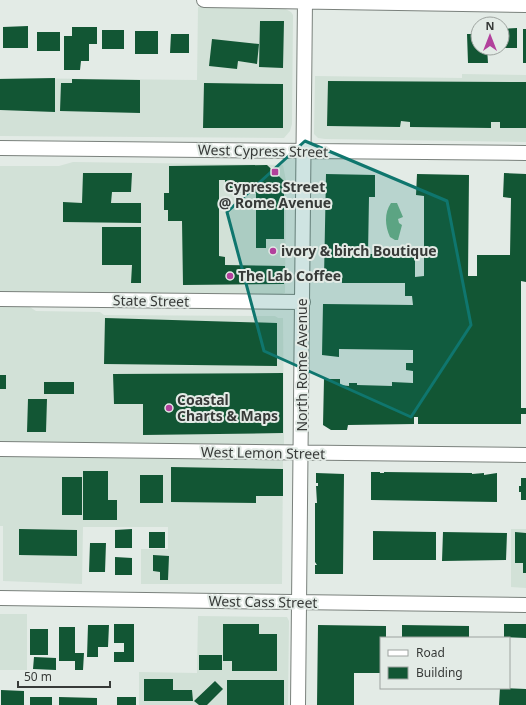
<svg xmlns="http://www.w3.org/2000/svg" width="526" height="705" viewBox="0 0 526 705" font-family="'Noto Sans',sans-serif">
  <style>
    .built { fill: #d2e1d7 }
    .water { fill: #70b089 }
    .building { fill: #125634 }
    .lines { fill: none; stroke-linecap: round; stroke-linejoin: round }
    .minor-casing { stroke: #7a817c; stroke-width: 16 }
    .minor { stroke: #fff; stroke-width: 14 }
    .marked { fill: #0f766e; fill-opacity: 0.2; stroke: #0f766e; stroke-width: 3; stroke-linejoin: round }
    .poi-dot { fill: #b2419c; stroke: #e3ebe6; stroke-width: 1.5 }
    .labels { text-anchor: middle; stroke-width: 4; stroke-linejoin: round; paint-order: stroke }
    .street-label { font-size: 14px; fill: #373a38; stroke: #e3ebe6 }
    .poi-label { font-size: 14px; font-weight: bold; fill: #373a38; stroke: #e3ebe6; text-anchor: start }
  </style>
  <rect width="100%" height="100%" fill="#e3ebe6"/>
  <path class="built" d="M 198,7 L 282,7 L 291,12 L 293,15 L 292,124 L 290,131 L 284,138 L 0,136 L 0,78 L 197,80 Z
    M 462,74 L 526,75 L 526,142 L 325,139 L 318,138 L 314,134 L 315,76 L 462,78 Z
    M 73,162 L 283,165 L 286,181 L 285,293 L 279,295 L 0,293 L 0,166 L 59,166 Z
    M 0,304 L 25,304 L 36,311 L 100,312 L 104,315 L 275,316 L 278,318 L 283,318 L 284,446 L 0,442 Z
    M 0,455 L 276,458 L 283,460 L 282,584 L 141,584 L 141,549 L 168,549 L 168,527 L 83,527 L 82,584 L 3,581 L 3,526 L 0,526 Z
    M 511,529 L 526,529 L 526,588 L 511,587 Z
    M 0,614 L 27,614 L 27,670 L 0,670 Z
    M 198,616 L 287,617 L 289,621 L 288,705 L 139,705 L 139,672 L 197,673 Z"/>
  <path class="water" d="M 391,203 L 397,203 L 403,217 L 398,219 L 399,223 L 402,225 L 398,240 L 395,240 L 390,237 C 385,226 384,213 391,203 Z"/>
  <path class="building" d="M 260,21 L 284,21 L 283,68 L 259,67 Z
    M 28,26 L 28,48 L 3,48 L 3,27 Z
    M 72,27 L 97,27 L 97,44 L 89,44 L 89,61 L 81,61 L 80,70 L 64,70 L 64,36 L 72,36 Z
    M 517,28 L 517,48 L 502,48 L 502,29 Z
    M 523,29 L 526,29 L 526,63 L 523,63 Z
    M 102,30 L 124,30 L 124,49 L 102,49 Z
    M 135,31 L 158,31 L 158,54 L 135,54 Z
    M 37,32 L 60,32 L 60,51 L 37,51 Z
    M 171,34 L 189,34 L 189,53 L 170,53 Z
    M 467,34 L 478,34 L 478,48 L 487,48 L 488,63 L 468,63 Z
    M 212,39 L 259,44 L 257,64 L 238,61 L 237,69 L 209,66 Z
    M 55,78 L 55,112 L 0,110 L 0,79 Z
    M 72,79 L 140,80 L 140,113 L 60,111 L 61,83 L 72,83 Z
    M 328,81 L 526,82 L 526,128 L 500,128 L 500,122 L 491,122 L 491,128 L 410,127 L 410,122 L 401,121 L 400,127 L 327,126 Z
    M 204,83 L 283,84 L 283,128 L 203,128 Z
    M 267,165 L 284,181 L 284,239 L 266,239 L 266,248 L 256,248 L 256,193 L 225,192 L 225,180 L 219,180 L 219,256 L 225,257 L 225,265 L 285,266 L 284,284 L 183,285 L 182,221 L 168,221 L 168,210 L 164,210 L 164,193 L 169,193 L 169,166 Z
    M 83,173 L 132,173 L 131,192 L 112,192 L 111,203 L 141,203 L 141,223 L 63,222 L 63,202 L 82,203 Z
    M 504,173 L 526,174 L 526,282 L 521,281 L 521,408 L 526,408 L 526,414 L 521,414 L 521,424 L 418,424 L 418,417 L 414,417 L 414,424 L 348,425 L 347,430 L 331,430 L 323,425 L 324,379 L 340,379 L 340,385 L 349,386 L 349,383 L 357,383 L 357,385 L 392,386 L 392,382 L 413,383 L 413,371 L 406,370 L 406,363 L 413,363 L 413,350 L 339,349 L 339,357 L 322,355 L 323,304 L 413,305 L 412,296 L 405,296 L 405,283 L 342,283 L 342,279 L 324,278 L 326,174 L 375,175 L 375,197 L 369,197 L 368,254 L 415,254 L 415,277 L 424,276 L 424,196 L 416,195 L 417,174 L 469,175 L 468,276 L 477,276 L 477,255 L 510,255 L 511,198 L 503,197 Z
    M 102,227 L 141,227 L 141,283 L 131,283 L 132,265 L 102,265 Z
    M 105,318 L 277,323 L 277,366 L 104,364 Z
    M 283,373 L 283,433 L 143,435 L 143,404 L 114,404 L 113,374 Z
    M 0,375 L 6,375 L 6,389 L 0,389 Z
    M 44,382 L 74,382 L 74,394 L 44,394 Z
    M 28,399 L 47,399 L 46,432 L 27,432 Z
    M 171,467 L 283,469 L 283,496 L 256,496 L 256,503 L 171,502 Z
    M 83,471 L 108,471 L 108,500 L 117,500 L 117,520 L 83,520 Z
    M 371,472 L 380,472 L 380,473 L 384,473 L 384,472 L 472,473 L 472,474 L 484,473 L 484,475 L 497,473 L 497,502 L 371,500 Z
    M 316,473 L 344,474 L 343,574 L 315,574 L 315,565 L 317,565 L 315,562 L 315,503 L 317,503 L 316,486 L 318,486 L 318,483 L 316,483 Z
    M 140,475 L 163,475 L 163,503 L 140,503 Z
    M 62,477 L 82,477 L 82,515 L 62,515 Z
    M 521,478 L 526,478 L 526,500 L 521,500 L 521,492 L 519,492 L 519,486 L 521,486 Z
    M 19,529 L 77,530 L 77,556 L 19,555 Z
    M 132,529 L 132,548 L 115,548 L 115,530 Z
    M 373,531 L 436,532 L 436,560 L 373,560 Z
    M 149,532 L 165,532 L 165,548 L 149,548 Z
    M 443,532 L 507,533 L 506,560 L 442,561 Z
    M 515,532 L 526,533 L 526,573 L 523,573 L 523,563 L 515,563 Z
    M 90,543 L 106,543 L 105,572 L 89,572 Z
    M 153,555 L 169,556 L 168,580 L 160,580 L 160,572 L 153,571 Z
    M 115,557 L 132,558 L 132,575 L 115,575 Z
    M 114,624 L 134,624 L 134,662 L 114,662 L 114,652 L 124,652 L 124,643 L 114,643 Z
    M 223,624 L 259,624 L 259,634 L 277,634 L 277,671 L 232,671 L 232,661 L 223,661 Z
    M 504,624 L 526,624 L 526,638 L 504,637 Z
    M 88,625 L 109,625 L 108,647 L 98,647 L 98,657 L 87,657 Z
    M 318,625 L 386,626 L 386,638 L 381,638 L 381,673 L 354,673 L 354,705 L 317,705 Z
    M 402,625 L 469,626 L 469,638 L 402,638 Z
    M 59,627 L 75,627 L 75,653 L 84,653 L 83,670 L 75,670 L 75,661 L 59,661 Z
    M 30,629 L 48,629 L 48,655 L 30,655 Z
    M 199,655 L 222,655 L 222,670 L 199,670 Z
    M 34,657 L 56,658 L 56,670 L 33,669 Z
    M 144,679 L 173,679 L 173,690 L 192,690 L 193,701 L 144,701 Z
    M 227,680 L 284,680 L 284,705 L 227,705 Z
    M 215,681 L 223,689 L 207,705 L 199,705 L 194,701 Z
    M 500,688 L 526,689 L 526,705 L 499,705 Z
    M 1,690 L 24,691 L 24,705 L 1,705 Z
    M 30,697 L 52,697 L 52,705 L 30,705 Z
    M 59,697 L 97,698 L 97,705 L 59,705 Z
    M 117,697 L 136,697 L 136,705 L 117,705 Z"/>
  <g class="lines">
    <g class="minor-casing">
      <path id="minor" d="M 204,0 L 526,5
        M 0,148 L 526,153
        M 0,299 L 303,302
        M 0,449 L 526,455
        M 0,598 L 526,605
        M 298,705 L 305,0"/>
    </g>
    <use href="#minor" class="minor"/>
  </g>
  <path class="marked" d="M 305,141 L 447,201 L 471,325 L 411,417 L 264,351 L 227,212 Z"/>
  <g class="poi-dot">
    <rect x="271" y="168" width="8" height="8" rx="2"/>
    <circle cx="273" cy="251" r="4"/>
    <circle cx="230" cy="276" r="4"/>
    <circle cx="169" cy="408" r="4"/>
  </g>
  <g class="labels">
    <g class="street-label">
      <text transform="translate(263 151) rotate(1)" y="5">West Cypress Street</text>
      <text transform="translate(151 301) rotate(1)" y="5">State Street</text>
      <text transform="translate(302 365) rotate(-90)" y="5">North Rome Avenue</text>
      <text transform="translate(263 453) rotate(1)" y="5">West Lemon Street</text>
      <text transform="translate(263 602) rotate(1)" y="5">West Cass Street</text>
    </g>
    <g class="poi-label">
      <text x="275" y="192" text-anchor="middle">Cypress Street<tspan x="275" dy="16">@ Rome Avenue</tspan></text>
      <text x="281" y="256">ivory &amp; birch Boutique</text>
      <text x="238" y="281">The Lab Coffee</text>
      <text x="177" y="405">Coastal<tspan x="177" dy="16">Charts &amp; Maps</tspan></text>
    </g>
  </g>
  <rect x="380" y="637" width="130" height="52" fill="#e3ebe6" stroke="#9ea4a0"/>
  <rect x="388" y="650" width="20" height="6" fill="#ffffff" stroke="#9ea4a0"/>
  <text x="416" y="657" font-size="12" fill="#373a38">Road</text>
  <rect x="388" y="667" width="20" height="12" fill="#125634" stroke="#9ea4a0"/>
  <text x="416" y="677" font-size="12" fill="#373a38">Building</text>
  <g transform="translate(490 36)"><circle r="19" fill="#e3ebe6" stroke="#9ea4a0"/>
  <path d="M0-3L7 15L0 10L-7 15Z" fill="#b2419c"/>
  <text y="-6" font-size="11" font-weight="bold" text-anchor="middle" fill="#373a38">N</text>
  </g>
  <path d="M18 681v6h92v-6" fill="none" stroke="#373a38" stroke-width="2"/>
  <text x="24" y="681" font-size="12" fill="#373a38" stroke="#e3ebe6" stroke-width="3" paint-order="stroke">50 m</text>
</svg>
